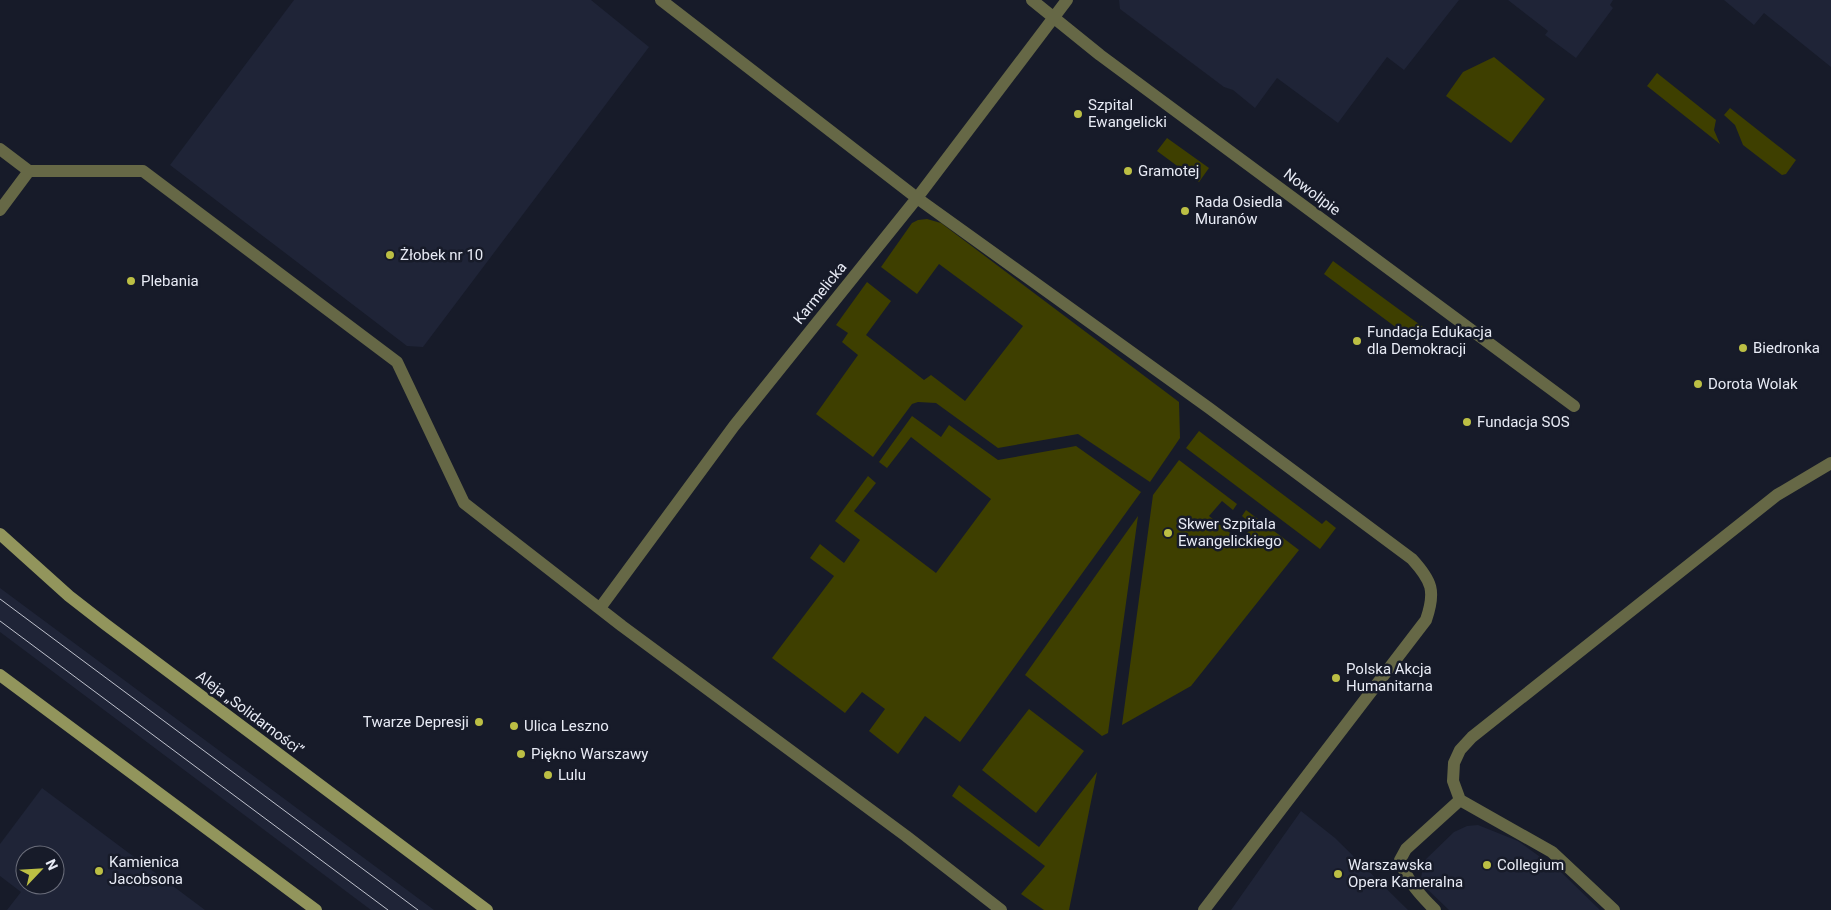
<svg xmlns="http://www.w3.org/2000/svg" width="1831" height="910" viewBox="0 0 1831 910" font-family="Roboto,sans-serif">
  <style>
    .built { fill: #1f2437; fill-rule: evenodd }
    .green { fill: #3e3f00 }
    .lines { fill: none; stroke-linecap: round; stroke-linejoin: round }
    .service { stroke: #666846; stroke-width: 12 }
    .minor { stroke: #666846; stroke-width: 12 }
    .secondary { stroke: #92955c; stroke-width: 12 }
    .tram { stroke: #bfc2cd; stroke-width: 1 }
    .poi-dot { fill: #bcbf44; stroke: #171b29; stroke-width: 2 }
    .labels { text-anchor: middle; stroke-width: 5; stroke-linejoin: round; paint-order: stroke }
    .poi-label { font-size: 15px; fill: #e8ebf5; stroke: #171b29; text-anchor: start }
    .street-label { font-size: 15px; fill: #e8ebf5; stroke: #171b29 }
  </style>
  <rect width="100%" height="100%" fill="#171b29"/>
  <path class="built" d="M 294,0 L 591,0 L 649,47 L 423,347 L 407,346 L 170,165 Z
    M 1119,0 L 1459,0 L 1404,70 L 1387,57 L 1338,123 L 1277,78 L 1255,108 L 1233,90 L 1224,87 L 1120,9 Z
    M 1508,0 L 1613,0 L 1610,5 L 1613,8 L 1576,58 L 1545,35 L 1548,31 Z
    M 1724,0 L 1831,0 L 1831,67 L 1764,13 L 1754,25 Z
    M 0,588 L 298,809 L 434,910 L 371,910 L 0,632 Z
    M 42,788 L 205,910 L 7,910 L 21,892 L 0,876 L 0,844 ZM 25,855 L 55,855 L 55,885 L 25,885 Z
    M 1301,811 L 1335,838 L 1408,910 L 1231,910 Z
    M 1478,825 L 1518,841 L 1561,872 L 1600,910 L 1449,910 L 1426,888 L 1421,878 L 1424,861 L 1454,832 L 1467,826 Z"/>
  <path class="green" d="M 1494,57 L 1545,99 L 1511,143 L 1446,96 L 1463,72 Z
    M 1657,73 L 1716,120 L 1714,130 L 1720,144 L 1647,86 Z
    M 1730,108 L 1796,160 L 1786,174 L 1782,175 L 1743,145 L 1735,125 L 1724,115 Z
    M 1167,138 L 1209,168 L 1199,182 L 1157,151 Z
    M 927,219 L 941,223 L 1179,402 L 1180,438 L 1150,482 L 1078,434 L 998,448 L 936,403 L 918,402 L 912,404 L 873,457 L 816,414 L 858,355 L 842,342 L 848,333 L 836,325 L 867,282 L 891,301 L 866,335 L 924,380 L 931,375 L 965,401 L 1023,326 L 939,264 L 917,294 L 881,267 L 912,223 L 918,220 Z
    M 1333,261 L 1423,327 L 1413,340 L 1324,274 Z
    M 912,416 L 941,437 L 949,425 L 998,460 L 1076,446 L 1141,492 L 960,742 L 925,716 L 898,754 L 869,731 L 885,709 L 862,692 L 845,713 L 772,658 L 834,576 L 810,558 L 820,544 L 844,563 L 860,540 L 835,521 L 868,476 L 876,483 L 854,511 L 936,573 L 991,499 L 911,437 L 887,468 L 879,462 Z
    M 1199,431 L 1322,524 L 1326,520 L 1336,528 L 1320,549 L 1186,448 Z
    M 1179,460 L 1237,504 L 1233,510 L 1222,501 L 1209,516 L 1240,541 L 1253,526 L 1242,516 L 1246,510 L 1299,550 L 1191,686 L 1122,725 L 1153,495 Z
    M 1138,516 L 1108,733 L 1102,736 L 1025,675 Z
    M 1029,709 L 1084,751 L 1036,813 L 982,770 Z
    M 1097,772 L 1069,910 L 1044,910 L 1021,894 L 1045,866 L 952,796 L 959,785 L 1039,847 Z"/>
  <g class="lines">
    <path class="service" d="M 1435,910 C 1420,895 1407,881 1400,860 L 1406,849 L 1460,800
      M 1614,910 L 1552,852 L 1460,800 L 1453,781 L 1454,763 L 1460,750 L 1472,737 L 1777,495 L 1831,463"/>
    <path class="minor" d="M 661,0 L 917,198 L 1209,408 L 1412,559 C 1432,581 1436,591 1426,620 L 1204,910
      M 1032,0 L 1100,55 L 1574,406
      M 0,149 L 29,171 L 143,171 L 397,362 L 464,503 L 622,626 L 906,836 L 1001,910
      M 0,210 L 29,171
      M 600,608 L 734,426 L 917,198 L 1067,0"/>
    <path class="secondary" d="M 0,534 L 69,596 L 105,624 L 487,910
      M 0,675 L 316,910"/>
    <path class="tram" d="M 0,599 L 418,910
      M 0,621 L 388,910"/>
  </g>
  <g class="poi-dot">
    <circle cx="1078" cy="114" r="5"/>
    <circle cx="1128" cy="171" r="5"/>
    <circle cx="1185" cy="211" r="5"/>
    <circle cx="390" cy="255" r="5"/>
    <circle cx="131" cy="281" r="5"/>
    <circle cx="1357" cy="341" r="5"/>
    <circle cx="1743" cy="348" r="5"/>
    <circle cx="1698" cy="384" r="5"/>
    <circle cx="1467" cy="422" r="5"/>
    <circle cx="1168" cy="533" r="5"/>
    <circle cx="1336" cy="678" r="5"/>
    <circle cx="479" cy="722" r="5"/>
    <circle cx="514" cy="726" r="5"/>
    <circle cx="521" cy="754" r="5"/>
    <circle cx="548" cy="775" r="5"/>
    <circle cx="1487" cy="865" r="5"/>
    <circle cx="99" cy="871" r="5"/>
    <circle cx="1338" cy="874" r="5"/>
  </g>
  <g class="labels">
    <g class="poi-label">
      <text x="1088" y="110">Szpital<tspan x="1088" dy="17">Ewangelicki</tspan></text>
      <text x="1138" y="176">Gramotej</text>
      <text x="1195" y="207">Rada Osiedla<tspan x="1195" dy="17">Muranów</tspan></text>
      <text x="400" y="260">Żłobek nr 10</text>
      <text x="141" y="286">Plebania</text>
      <text x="1367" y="337">Fundacja Edukacja<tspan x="1367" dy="17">dla Demokracji</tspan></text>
      <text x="1753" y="353">Biedronka</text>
      <text x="1708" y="389">Dorota Wolak</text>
      <text x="1477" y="427">Fundacja SOS</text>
      <text x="1178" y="529">Skwer Szpitala<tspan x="1178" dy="17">Ewangelickiego</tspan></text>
      <text x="1346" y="674">Polska Akcja<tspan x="1346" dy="17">Humanitarna</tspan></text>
      <text x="469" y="727" text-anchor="end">Twarze Depresji</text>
      <text x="524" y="731">Ulica Leszno</text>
      <text x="531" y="759">Piękno Warszawy</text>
      <text x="558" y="780">Lulu</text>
      <text x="109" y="867">Kamienica<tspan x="109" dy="17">Jacobsona</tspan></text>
      <text x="1348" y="870">Warszawska<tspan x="1348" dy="17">Opera Kameralna</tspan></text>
      <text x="1497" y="870">Collegium</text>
    </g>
    <g class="street-label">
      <text transform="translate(1312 192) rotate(37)" y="5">Nowolipie</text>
      <text transform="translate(820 293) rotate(-51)" y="5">Karmelicka</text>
      <text transform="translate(250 713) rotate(37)" y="5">Aleja „Solidarności”</text>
    </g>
  </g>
  <g transform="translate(40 870) rotate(65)"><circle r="24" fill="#171b29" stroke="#6b6e7b"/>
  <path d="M0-4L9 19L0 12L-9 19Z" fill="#bcbf44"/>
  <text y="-8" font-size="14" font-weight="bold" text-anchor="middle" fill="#e8ebf5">N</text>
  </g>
</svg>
